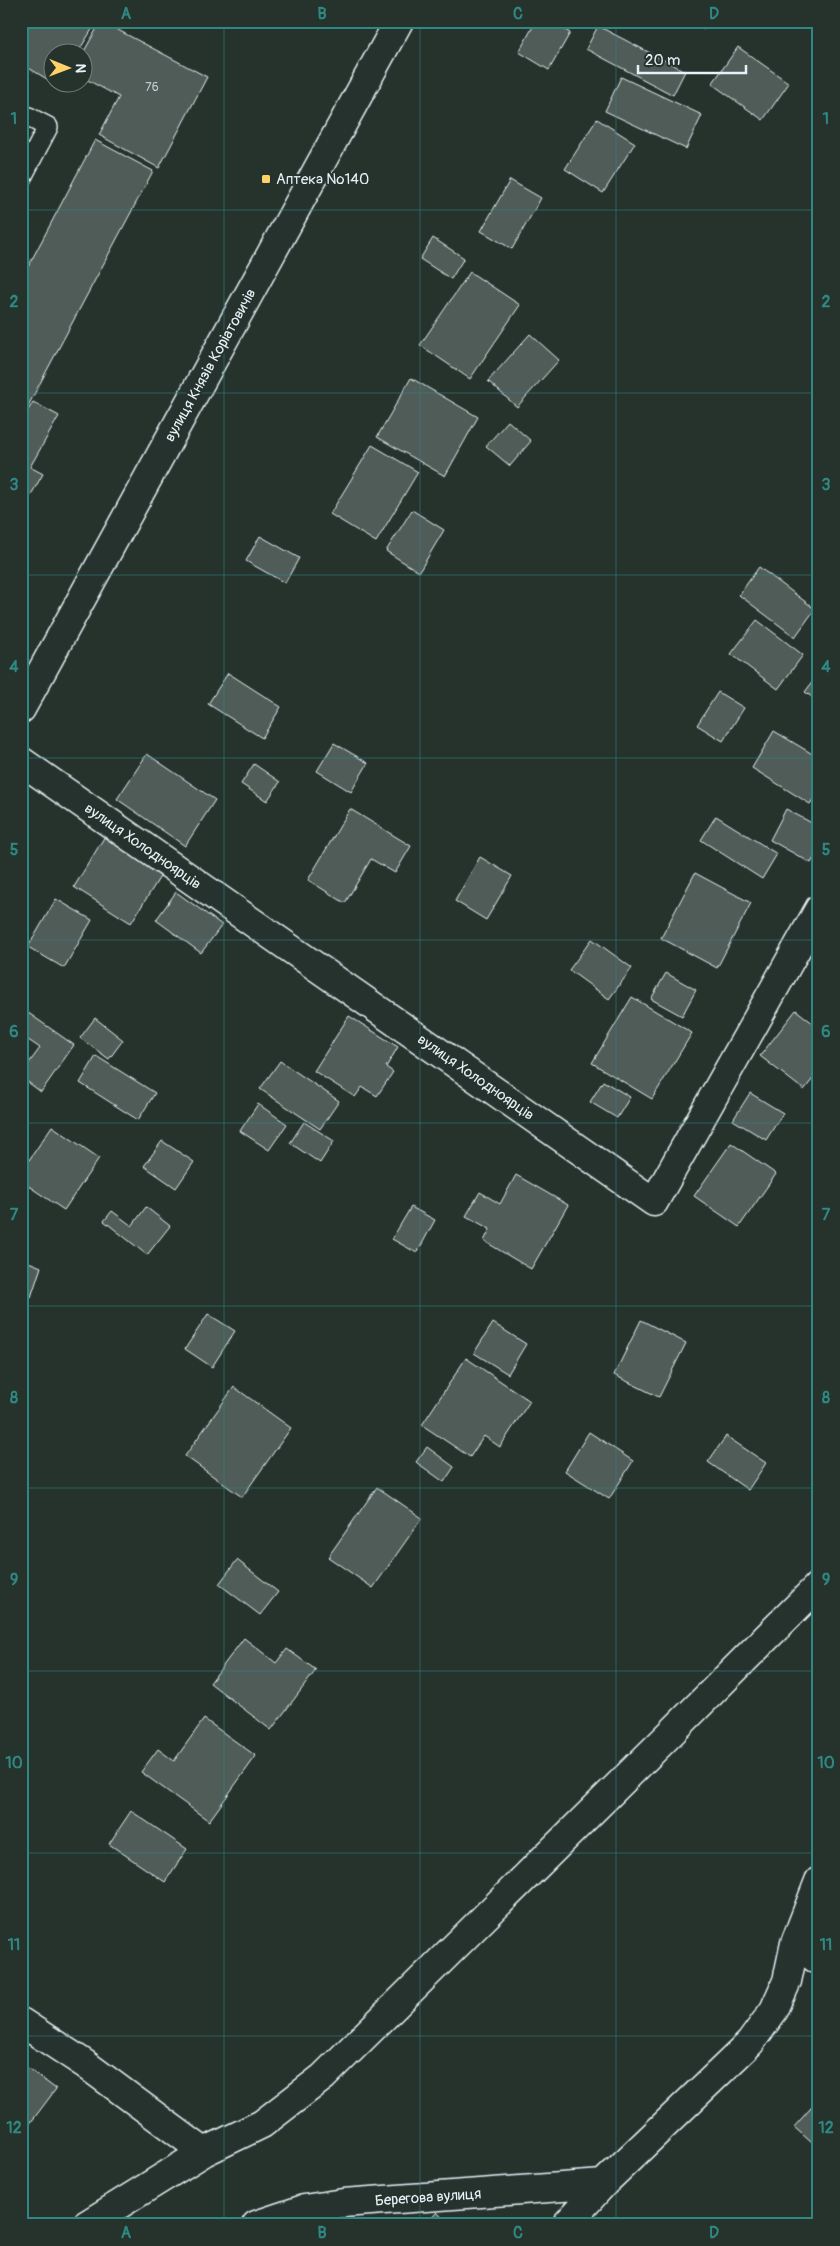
<svg xmlns="http://www.w3.org/2000/svg" width="840" height="2246" viewBox="0 0 840 2246" font-family="Pangolin,sans-serif">
  <style>
    .building { fill: #505c59; stroke: #e8f1f8 }
    .lines { fill: none; stroke-linecap: round; stroke-linejoin: round }
    .lane-casing { stroke: #e8f1f8; stroke-width: 22 }
    .street-casing { stroke: #e8f1f8; stroke-width: 31 }
    .secondary-casing { stroke: #e8f1f8; stroke-width: 31 }
    .lane { stroke: #26332d; stroke-width: 19 }
    .street { stroke: #26332d; stroke-width: 28 }
    .secondary { stroke: #26332d; stroke-width: 28 }
    .grid { fill: none; stroke: #308883; stroke-width: 1; stroke-opacity: 0.55 }
    .poi-dot { fill: #ffd166; stroke: #26332d; stroke-width: 2 }
    .labels { text-anchor: middle; stroke-width: 4; stroke-linejoin: round; paint-order: stroke }
    .number-label { font-size: 12px; fill: #c2ccd0 }
    .poi-label { font-size: 15px; fill: #e8f1f8; stroke: #26332d; text-anchor: start }
    .street-label { font-size: 15px; fill: #e8f1f8; stroke: #26332d }
    .neatline { fill: none; stroke: #308883; stroke-width: 2 }
    .grid-label { font-size: 16px; text-anchor: middle; font-weight: bold; fill: #308883 }
  </style>
  <rect width="100%" height="100%" fill="#26332d"/>
  <filter id="ink" filterUnits="userSpaceOnUse"><feTurbulence type="fractalNoise" baseFrequency=".02" numOctaves="2"/><feDisplacementMap in="SourceGraphic" scale="10" xChannelSelector="R" yChannelSelector="G"/><feConvolveMatrix kernelMatrix="1 2 1 2 8 2 1 2 1" color-interpolation-filters="sRGB"/></filter>
  <g filter="url(#ink)">
    <path class="building" d="M 21,21 L 93,21 L 96,23 L 78,52 L 52,52 L 52,82 L 27,67 L 21,77 Z
      M 101,21 L 207,77 L 159,168 L 99,135 L 119,97 L 82,77 L 82,55 Z
      M 536,21 L 550,21 L 570,33 L 549,70 L 519,52 Z
      M 689,21 L 707,21 L 703,29 Z
      M 598,26 L 685,71 L 673,95 L 586,49 Z
      M 738,47 L 789,83 L 763,120 L 712,84 Z
      M 621,77 L 702,115 L 686,149 L 605,111 Z
      M 597,119 L 635,143 L 603,193 L 565,169 Z
      M 95,140 L 153,171 L 21,419 L 21,280 Z
      M 510,180 L 541,198 L 512,249 L 481,231 Z
      M 433,238 L 464,258 L 451,279 L 420,259 Z
      M 470,272 L 520,305 L 470,379 L 420,345 Z
      M 530,334 L 559,360 L 517,407 L 488,381 Z
      M 411,378 L 478,417 L 445,476 L 377,437 Z
      M 33,402 L 59,416 L 30,467 L 43,474 L 21,512 L 21,422 Z
      M 508,421 L 531,441 L 510,466 L 486,446 Z
      M 372,445 L 418,472 L 376,542 L 330,514 Z
      M 412,510 L 444,530 L 419,572 L 386,551 Z
      M 260,536 L 299,558 L 285,583 L 246,561 Z
      M 759,567 L 815,609 L 795,637 L 739,595 Z
      M 757,620 L 803,655 L 778,689 L 731,654 Z
      M 228,673 L 281,707 L 262,738 L 208,704 Z
      M 819,673 L 819,702 L 805,692 Z
      M 718,692 L 744,708 L 723,741 L 697,725 Z
      M 774,731 L 819,758 L 819,790 L 810,804 L 752,768 Z
      M 334,743 L 368,763 L 351,792 L 317,771 Z
      M 147,754 L 215,800 L 185,846 L 117,799 Z
      M 254,764 L 280,782 L 267,801 L 241,784 Z
      M 350,809 L 411,846 L 395,873 L 371,859 L 345,903 L 308,880 Z
      M 786,809 L 819,827 L 819,849 L 811,863 L 770,840 Z
      M 716,816 L 777,854 L 762,879 L 701,840 Z
      M 105,836 L 163,872 L 131,923 L 74,887 Z
      M 480,857 L 512,876 L 486,920 L 455,901 Z
      M 695,873 L 751,903 L 717,968 L 661,938 Z
      M 176,892 L 222,925 L 201,953 L 156,920 Z
      M 56,899 L 92,920 L 64,968 L 28,947 Z
      M 592,939 L 632,968 L 609,999 L 569,970 Z
      M 666,973 L 696,990 L 682,1016 L 651,999 Z
      M 632,997 L 692,1033 L 652,1099 L 592,1063 Z
      M 24,1010 L 74,1045 L 41,1092 L 21,1077 L 21,1074 L 40,1048 L 21,1035 L 21,1015 Z
      M 796,1010 L 819,1028 L 819,1071 L 804,1090 L 760,1056 Z
      M 349,1016 L 398,1047 L 386,1067 L 393,1072 L 377,1096 L 362,1087 L 355,1097 L 314,1071 Z
      M 95,1018 L 123,1040 L 109,1059 L 80,1038 Z
      M 96,1056 L 155,1093 L 138,1120 L 80,1083 Z
      M 280,1061 L 339,1101 L 320,1129 L 260,1089 Z
      M 603,1081 L 630,1097 L 617,1118 L 590,1102 Z
      M 750,1093 L 783,1113 L 766,1140 L 733,1120 Z
      M 258,1104 L 287,1124 L 269,1150 L 240,1131 Z
      M 304,1122 L 334,1141 L 320,1163 L 290,1143 Z
      M 52,1126 L 99,1158 L 64,1210 L 21,1181 L 21,1172 Z
      M 162,1141 L 194,1162 L 176,1188 L 144,1166 Z
      M 731,1143 L 776,1174 L 739,1227 L 694,1196 Z
      M 516,1175 L 568,1205 L 531,1269 L 484,1241 L 490,1229 L 466,1216 L 480,1192 L 500,1204 Z
      M 146,1207 L 170,1226 L 147,1255 L 104,1221 L 112,1211 L 132,1226 Z
      M 411,1207 L 435,1220 L 417,1253 L 392,1239 Z
      M 21,1259 L 41,1267 L 31,1297 L 21,1293 Z
      M 208,1314 L 235,1331 L 212,1367 L 185,1349 Z
      M 641,1320 L 686,1343 L 659,1397 L 614,1375 Z
      M 493,1323 L 526,1344 L 508,1374 L 474,1353 Z
      M 466,1358 L 530,1401 L 500,1447 L 484,1436 L 470,1457 L 422,1425 Z
      M 234,1387 L 291,1428 L 242,1497 L 185,1456 Z
      M 589,1432 L 633,1461 L 609,1499 L 565,1471 Z
      M 726,1436 L 766,1463 L 748,1490 L 708,1462 Z
      M 427,1447 L 454,1467 L 444,1482 L 416,1462 Z
      M 377,1487 L 422,1518 L 373,1588 L 328,1557 Z
      M 237,1560 L 278,1592 L 260,1615 L 219,1584 Z
      M 244,1638 L 276,1663 L 287,1649 L 316,1670 L 271,1730 L 210,1683 Z
      M 204,1719 L 256,1756 L 209,1821 L 141,1772 L 158,1749 L 174,1761 Z
      M 131,1811 L 187,1849 L 165,1882 L 109,1844 Z
      M 21,2063 L 56,2089 L 22,2134 L 21,2134 Z
      M 819,2099 L 819,2149 L 794,2127 Z
      M 437,2212 L 449,2225 L 425,2225 Z"/>
    <g class="lines">
      <g class="lane-casing">
        <path id="lane" d="M 21,113 L 48,127 L 21,179"/>
      </g>
      <g class="street-casing">
        <path id="street" d="M 21,761 L 654,1202 L 819,909
          M 795,1943 L 819,1961
          M 21,2022 L 85,2064 L 204,2152 L 262,2124 L 323,2077 L 666,1738 L 819,1585
          M 86,2225 L 204,2152
          M 256,2225 L 304,2209 L 343,2203 L 603,2184
          M 566,2225 L 603,2184 L 750,2043 L 774,2010 L 787,1981 L 795,1943 L 819,1881"/>
      </g>
      <g class="secondary-casing">
        <path id="secondary" d="M 21,709 L 399,21"/>
      </g>
      <use href="#lane" class="lane"/>
      <use href="#street" class="street"/>
      <use href="#secondary" class="secondary"/>
    </g>
  </g>
  <path class="grid" d="M 224,21 L 224,2225M 420,21 L 420,2225M 616,21 L 616,2225M 21,210 L 819,210M 21,393 L 819,393M 21,575 L 819,575M 21,758 L 819,758M 21,940 L 819,940M 21,1123 L 819,1123M 21,1306 L 819,1306M 21,1488 L 819,1488M 21,1671 L 819,1671M 21,1853 L 819,1853M 21,2036 L 819,2036"/>
  <rect class="poi-dot" x="261" y="174" width="10" height="10" rx="2.5"/>
  <g class="labels">
    <g class="number-label">
      <text x="152" y="91">76</text>
    </g>
    <g class="poi-label">
      <text x="276" y="184">Аптека №140</text>
    </g>
    <g class="street-label">
      <text transform="translate(210 365) rotate(-61)" y="5">вулиця Князів Коріатовичів</text>
      <text transform="translate(143 846) rotate(35)" y="5">вулиця Холодноярців</text>
      <text transform="translate(476 1077) rotate(35)" y="5">вулиця Холодноярців</text>
      <text transform="translate(428 2197) rotate(-4)" y="5">Берегова вулиця</text>
    </g>
  </g>
  <rect width="840" height="2246" fill="none" stroke="#26332d" stroke-width="55"/>
  <g transform="translate(68 68) rotate(91)"><circle r="24" fill="#26332d" stroke="#747f7e"/>
  <path d="M0-4L9 19L0 12L-9 19Z" fill="#ffd166"/>
  <text y="-8" font-size="14" font-weight="bold" text-anchor="middle" fill="#e8f1f8">N</text>
  </g>
  <path d="M638 65v8h108v-8" fill="none" stroke="#e8f1f8" stroke-width="2.5"/>
  <text x="645" y="65" font-size="15" fill="#e8f1f8" stroke="#26332d" stroke-width="4" paint-order="stroke">20 m</text>
  <rect x="28" y="28" width="784" height="2190" class="neatline"/>
  <g class="grid-label">
    <text x="126" y="19">A</text>
    <text x="322" y="19">B</text>
    <text x="518" y="19">C</text>
    <text x="714" y="19">D</text>
    <text x="14" y="124">1</text>
    <text x="826" y="124">1</text>
    <text x="14" y="307">2</text>
    <text x="826" y="307">2</text>
    <text x="14" y="490">3</text>
    <text x="826" y="490">3</text>
    <text x="14" y="672">4</text>
    <text x="826" y="672">4</text>
    <text x="14" y="855">5</text>
    <text x="826" y="855">5</text>
    <text x="14" y="1037">6</text>
    <text x="826" y="1037">6</text>
    <text x="14" y="1220">7</text>
    <text x="826" y="1220">7</text>
    <text x="14" y="1403">8</text>
    <text x="826" y="1403">8</text>
    <text x="14" y="1585">9</text>
    <text x="826" y="1585">9</text>
    <text x="14" y="1768">10</text>
    <text x="826" y="1768">10</text>
    <text x="14" y="1950">11</text>
    <text x="826" y="1950">11</text>
    <text x="14" y="2133">12</text>
    <text x="826" y="2133">12</text>
    <text x="126" y="2238">A</text>
    <text x="322" y="2238">B</text>
    <text x="518" y="2238">C</text>
    <text x="714" y="2238">D</text>
  </g>
</svg>
